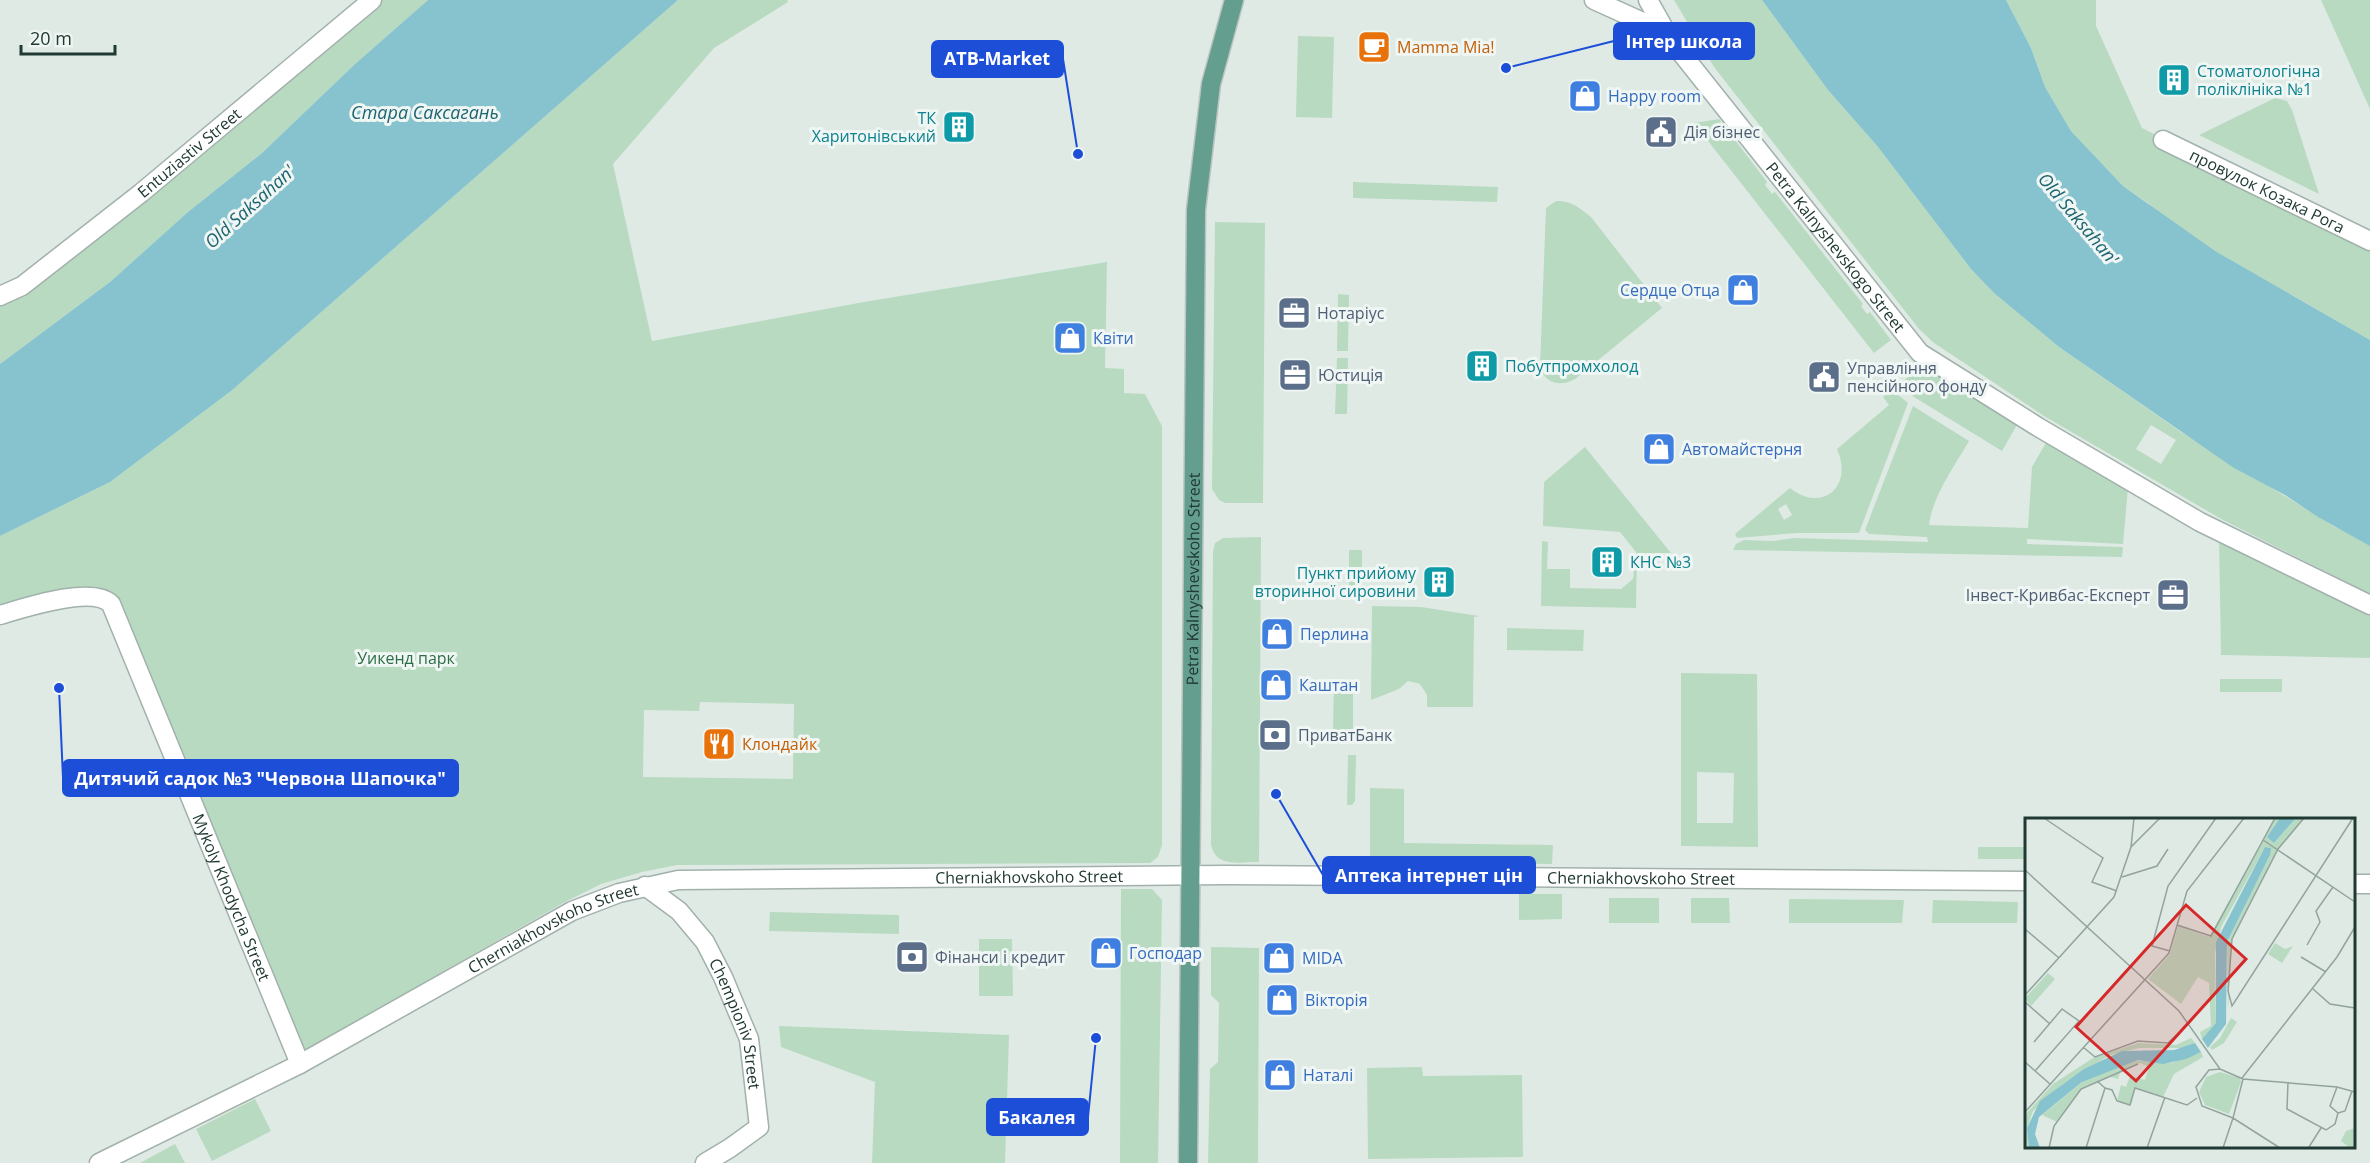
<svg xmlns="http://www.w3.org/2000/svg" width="2370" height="1163" viewBox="0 0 2370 1163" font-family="'Open Sans',sans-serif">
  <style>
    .green { fill: #b8dac1; fill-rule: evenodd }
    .water { fill: #87c3ce }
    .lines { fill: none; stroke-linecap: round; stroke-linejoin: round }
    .minor-casing { stroke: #a2b1ac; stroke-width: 21 }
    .major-casing { stroke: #bcc4c2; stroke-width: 21 }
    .minor { stroke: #fff; stroke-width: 18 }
    .major { stroke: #649e8f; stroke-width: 18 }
    .labels { text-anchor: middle; stroke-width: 6; stroke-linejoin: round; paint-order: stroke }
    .food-label { font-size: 16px; fill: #c56008; stroke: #eff6f3; text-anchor: start }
    .culture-label { font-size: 16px; fill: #0d838f; stroke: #eff6f3; text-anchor: start }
    .shop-label { font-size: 16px; fill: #366cbe; stroke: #eff6f3; text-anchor: start }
    .service-label { font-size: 16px; fill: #4e5e75; stroke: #eff6f3; text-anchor: start }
    .street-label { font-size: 16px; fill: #203932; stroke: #eff6f3 }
    .park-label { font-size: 16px; fill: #2c6e46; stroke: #eff6f3 }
    .water-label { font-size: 18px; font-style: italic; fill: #1d6472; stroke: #eff6f3 }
    .inset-road { fill: none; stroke: #93a39d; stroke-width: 1.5 }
    .view { fill: #d62828; fill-opacity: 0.15; stroke: #d62828; stroke-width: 3 }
    .inset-edge { fill: none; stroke: #203932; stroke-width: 3 }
    .leader { fill: none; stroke: #1d4ed8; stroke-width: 2 }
    .callout-dot { fill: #1d4ed8; stroke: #eff6f3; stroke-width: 2 }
    .callout { fill: #1d4ed8; stroke: #1d4ed8; stroke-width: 2 }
    .callout-label { font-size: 18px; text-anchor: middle; font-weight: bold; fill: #fff }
  </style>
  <rect width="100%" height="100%" fill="#dfeae5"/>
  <path class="green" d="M 372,0 L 428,0 L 354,65 L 262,153 L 188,212 L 110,282 L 0,364 L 0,296 Z
    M 678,0 L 787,0 L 788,2 L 714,48 L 613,164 L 652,341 L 864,302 L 1107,262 L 1105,368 L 1124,369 L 1124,393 L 1145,394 L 1162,426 L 1162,845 L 1158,857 L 1150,863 L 677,865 L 642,872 L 601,884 L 563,903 L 303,1052 L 105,598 L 0,615 L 0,536 L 110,482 L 231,391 ZM 700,702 L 794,704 L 793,779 L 643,777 L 644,710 L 699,711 Z
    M 1674,0 L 1762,0 L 1828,90 L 1878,147 L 1971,269 L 1994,293 L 2059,347 L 2181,432 L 2335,527 L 2370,539 L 2370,594 L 2223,520 L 2044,416 L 1934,343 L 1919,329 L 1714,67 ZM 2151,425 L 2176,440 L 2161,464 L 2136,449 Z
    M 2006,0 L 2096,0 L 2096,26 L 2142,128 L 2370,241 L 2370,340 L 2294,296 L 2201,257 L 2148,203 L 2123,186 L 2071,131 L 2045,87 L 2031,48 Z
    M 2321,0 L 2370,0 L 2370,109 Z
    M 1298,36 L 1334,37 L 1332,118 L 1296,117 Z
    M 2275,98 L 2287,101 L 2292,110 L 2319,194 L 2199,135 Z
    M 1719,119 L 1767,182 L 1765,185 L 1772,194 L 1775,192 L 1863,304 L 1861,306 L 1867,314 L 1870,312 L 1891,340 L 1874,353 L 1694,123 Z
    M 1353,182 L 1498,187 L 1497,202 L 1353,198 Z
    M 1556,201 C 1570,200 1580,208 1591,217 L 1662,308 L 1575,379 C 1561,387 1546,384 1540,368 L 1546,208 Z
    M 1215,222 L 1265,223 L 1263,503 L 1225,503 L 1219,500 L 1212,489 Z
    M 1338,294 L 1349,295 L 1348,351 L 1337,351 Z
    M 1337,358 L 1348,358 L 1347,414 L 1335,414 Z
    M 1926,369 L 2018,423 L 2002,451 L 1914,397 L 1900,384 L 1916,370 Z
    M 1892,390 L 1908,403 L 1859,533 L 1797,533 L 1737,538 L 1735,534 L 1790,488 C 1821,513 1854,488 1837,449 L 1889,405 L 1883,397 ZM 1786,504 L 1792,515 L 1784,520 L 1778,509 Z
    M 1913,406 L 1969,441 C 1954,467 1933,495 1929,525 L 2028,528 L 2032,467 L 2047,441 L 2128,488 L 2123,544 L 2027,539 L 2027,544 L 2123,547 L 2122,557 L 1733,550 L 1736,544 L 1744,540 L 1773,541 L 1795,538 L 1928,542 L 1927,537 L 1869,534 L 1865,530 Z
    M 1585,447 L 1671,553 L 1637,553 L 1636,608 L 1541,606 L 1542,541 L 1548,542 L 1547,569 L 1570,569 L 1570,588 L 1621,589 L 1633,579 L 1636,552 L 1620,532 L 1543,526 L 1544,482 Z
    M 1261,537 L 1259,862 C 1240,862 1215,868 1211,844 L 1213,551 L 1215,543 L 1223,538 Z
    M 2219,537 L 2370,610 L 2370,658 L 2221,655 Z
    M 1349,550 L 1362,550 L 1362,593 L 1349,593 Z
    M 1372,606 L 1421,607 L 1479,616 L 1474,617 L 1473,707 L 1427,707 L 1427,695 L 1420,684 L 1408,681 L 1399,689 L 1371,700 Z
    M 1507,628 L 1584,630 L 1583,651 L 1507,650 Z
    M 1681,673 L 1757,674 L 1758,847 L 1681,846 ZM 1697,772 L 1734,773 L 1733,823 L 1697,823 Z
    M 2220,679 L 2282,679 L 2282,692 L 2220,692 Z
    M 1334,681 L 1353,681 L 1353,730 L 1333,730 Z
    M 1348,755 L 1356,755 L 1355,801 L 1352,805 L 1347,805 Z
    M 1370,788 L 1404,789 L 1404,843 L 1553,845 L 1552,864 L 1370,863 Z
    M 1978,847 L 2026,847 L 2026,859 L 1978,859 Z
    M 1121,889 L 1152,889 L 1162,900 L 1158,1163 L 1120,1163 Z
    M 1519,894 L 1562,894 L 1562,919 L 1519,920 Z
    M 1609,898 L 1659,898 L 1659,923 L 1609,923 Z
    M 1691,898 L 1729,898 L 1730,923 L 1691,923 Z
    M 1789,899 L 1904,900 L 1902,923 L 1789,923 Z
    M 1933,900 L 2018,902 L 2017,923 L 1932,923 Z
    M 770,912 L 899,915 L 899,934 L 769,931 Z
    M 979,939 L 1012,939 L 1013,996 L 979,996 Z
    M 1211,947 L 1259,948 L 1258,1163 L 1208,1163 L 1210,1069 L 1218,1062 L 1219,1003 L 1211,995 Z
    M 779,1026 L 1009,1035 L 1005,1163 L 872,1163 L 875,1082 L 781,1047 Z
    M 1422,1067 L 1423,1076 L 1522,1075 L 1523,1157 L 1368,1159 L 1367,1068 Z
    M 255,1099 L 271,1131 L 212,1161 L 196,1129 Z
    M 175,1144 L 185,1163 L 140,1163 Z"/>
  <path class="water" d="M 428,0 L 678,0 L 231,391 L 110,482 L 0,536 L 0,364 L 110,282 L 188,212 L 262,153 L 354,65 Z
    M 1762,0 L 2006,0 L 2031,48 L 2045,87 L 2071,131 L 2123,186 L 2215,251 L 2370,340 L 2370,546 L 2318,517 L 2285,495 L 2234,468 L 2059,347 L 1994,293 L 1971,269 L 1878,147 L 1828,90 Z"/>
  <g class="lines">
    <g class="minor-casing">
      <g id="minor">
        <path id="s1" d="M 1594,0 L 1645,23 L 1682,54 L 1920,353 L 2038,427 L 2200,522 L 2370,605"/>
        <path d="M 1648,0 L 1670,39"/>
        <path id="s2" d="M 2163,140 L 2370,241"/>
        <path id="s3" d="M 0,296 L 22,286 L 141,193 L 372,0"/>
        <path id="s4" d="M 0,615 C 24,608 92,585 111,604 L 300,1064"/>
        <path d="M 2354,884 L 2370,884"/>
        <path id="s5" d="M 645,886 L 679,911 L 705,942 L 723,977 L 749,1039 L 759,1127 L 730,1148 L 705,1163"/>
        <path id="s6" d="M 99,1163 L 300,1064 L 572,911 L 619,893 L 678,880 L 1225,875 L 2026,881"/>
      </g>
    </g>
    <g class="major-casing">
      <g id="major">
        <path id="s7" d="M 1188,1163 L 1196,210 L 1211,84 L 1234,0"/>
      </g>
    </g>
    <use href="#minor" class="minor"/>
    <use href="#major" class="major"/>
  </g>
  <defs>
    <g id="cafe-square" transform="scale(1.725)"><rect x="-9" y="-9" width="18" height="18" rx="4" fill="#e8710a" stroke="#eff6f3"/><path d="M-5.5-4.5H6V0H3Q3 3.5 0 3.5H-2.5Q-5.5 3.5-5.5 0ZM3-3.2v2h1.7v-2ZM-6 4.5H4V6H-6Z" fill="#fff"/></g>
    <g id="building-square" transform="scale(1.725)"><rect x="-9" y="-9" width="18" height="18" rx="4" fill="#0f9aa8" stroke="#eff6f3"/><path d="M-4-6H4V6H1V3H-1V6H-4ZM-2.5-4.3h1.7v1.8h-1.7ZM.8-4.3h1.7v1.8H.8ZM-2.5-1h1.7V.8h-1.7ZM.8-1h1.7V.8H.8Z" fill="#fff"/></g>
    <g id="shop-square" transform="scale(1.725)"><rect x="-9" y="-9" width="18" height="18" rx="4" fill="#3f7fe0" stroke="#eff6f3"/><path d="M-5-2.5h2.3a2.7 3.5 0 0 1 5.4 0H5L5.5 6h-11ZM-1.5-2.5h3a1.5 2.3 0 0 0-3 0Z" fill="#fff"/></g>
    <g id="civic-square" transform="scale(1.725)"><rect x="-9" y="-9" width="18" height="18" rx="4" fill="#5c6f8a" stroke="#eff6f3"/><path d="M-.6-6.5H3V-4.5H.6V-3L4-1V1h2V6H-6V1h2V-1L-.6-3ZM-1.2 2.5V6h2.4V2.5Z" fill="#fff"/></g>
    <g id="office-square" transform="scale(1.725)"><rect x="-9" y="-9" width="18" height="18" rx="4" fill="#5c6f8a" stroke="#eff6f3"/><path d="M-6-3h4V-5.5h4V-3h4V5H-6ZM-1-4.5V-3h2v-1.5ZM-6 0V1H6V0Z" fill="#fff"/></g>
    <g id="bank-square" transform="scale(1.725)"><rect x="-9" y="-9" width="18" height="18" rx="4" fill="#5c6f8a" stroke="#eff6f3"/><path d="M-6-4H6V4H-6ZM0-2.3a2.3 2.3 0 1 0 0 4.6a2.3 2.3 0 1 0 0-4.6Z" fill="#fff"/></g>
    <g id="restaurant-square" transform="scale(1.725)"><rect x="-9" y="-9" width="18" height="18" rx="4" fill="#e8710a" stroke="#eff6f3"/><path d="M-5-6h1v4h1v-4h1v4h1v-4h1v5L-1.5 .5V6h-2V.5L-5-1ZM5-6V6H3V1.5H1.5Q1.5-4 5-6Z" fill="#fff"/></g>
  </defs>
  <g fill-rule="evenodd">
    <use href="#cafe-square" x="1374" y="47"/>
    <use href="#building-square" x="2174" y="80"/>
    <use href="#shop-square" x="1585" y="96"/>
    <use href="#building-square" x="959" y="127"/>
    <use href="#civic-square" x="1661" y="132"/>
    <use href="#shop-square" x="1743" y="290"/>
    <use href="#office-square" x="1294" y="313"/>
    <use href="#shop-square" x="1070" y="338"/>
    <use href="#building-square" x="1482" y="366"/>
    <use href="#office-square" x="1295" y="375"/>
    <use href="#civic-square" x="1824" y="377"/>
    <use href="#shop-square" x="1659" y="449"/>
    <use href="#building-square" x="1607" y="562"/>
    <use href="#building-square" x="1439" y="582"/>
    <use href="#office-square" x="2173" y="595"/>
    <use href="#shop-square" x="1277" y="634"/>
    <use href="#shop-square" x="1276" y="685"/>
    <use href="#bank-square" x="1275" y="735"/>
    <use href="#restaurant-square" x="719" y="744"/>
    <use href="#shop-square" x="1106" y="953"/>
    <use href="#bank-square" x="912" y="957"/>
    <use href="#shop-square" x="1279" y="958"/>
    <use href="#shop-square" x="1282" y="1000"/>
    <use href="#shop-square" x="1280" y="1075"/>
  </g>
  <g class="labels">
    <g class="food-label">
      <text x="1397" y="53">Mamma Mia!</text>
      <text x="742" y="750">Клондайк</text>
    </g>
    <g class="culture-label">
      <text x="2197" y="77">Стоматологічна<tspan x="2197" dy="18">поліклініка №1</tspan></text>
      <text x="936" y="124" text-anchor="end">ТК<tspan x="936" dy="18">Харитонівський</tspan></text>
      <text x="1505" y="372">Побутпромхолод</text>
      <text x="1630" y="568">КНС №3</text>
      <text x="1416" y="579" text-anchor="end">Пункт прийому<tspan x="1416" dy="18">вторинної сировини</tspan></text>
    </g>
    <g class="shop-label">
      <text x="1608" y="102">Happy room</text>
      <text x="1720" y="296" text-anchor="end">Сердце Отца</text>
      <text x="1093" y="344">Квіти</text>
      <text x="1682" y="455">Автомайстерня</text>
      <text x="1300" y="640">Перлина</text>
      <text x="1299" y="691">Каштан</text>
      <text x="1129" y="959">Господар</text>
      <text x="1302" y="964">MIDA</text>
      <text x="1305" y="1006">Вікторія</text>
      <text x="1303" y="1081">Наталі</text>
    </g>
    <g class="service-label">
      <text x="1684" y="138">Дія бізнес</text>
      <text x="1317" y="319">Нотарiус</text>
      <text x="1847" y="374">Управління<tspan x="1847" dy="18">пенсійного фонду</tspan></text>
      <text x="1318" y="381">Юстиція</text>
      <text x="2150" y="601" text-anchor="end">Інвест-Кривбас-Експерт</text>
      <text x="1298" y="741">ПриватБанк</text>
      <text x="935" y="963">Фінанси і кредит</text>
    </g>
    <g class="street-label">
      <text dy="6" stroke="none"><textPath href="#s3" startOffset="238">Entuziastiv Street</textPath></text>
      <text dy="6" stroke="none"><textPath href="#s2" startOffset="116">провулок Козака Рога</textPath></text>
      <text dy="6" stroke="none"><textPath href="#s1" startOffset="351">Petra Kalnyshevskogo Street</textPath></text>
      <text dy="6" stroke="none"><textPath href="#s7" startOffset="584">Petra Kalnyshevskoho Street</textPath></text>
      <text dy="6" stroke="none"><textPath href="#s6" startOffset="998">Cherniakhovskoho Street</textPath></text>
      <text dy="6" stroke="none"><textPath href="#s6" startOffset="1610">Cherniakhovskoho Street</textPath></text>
      <text dy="6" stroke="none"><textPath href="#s4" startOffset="432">Mykoly Khodycha Street</textPath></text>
      <text dy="6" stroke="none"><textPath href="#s6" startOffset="512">Cherniakhovskoho Street</textPath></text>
      <text dy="6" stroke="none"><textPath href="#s5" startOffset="171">Chempioniv Street</textPath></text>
    </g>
    <g class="park-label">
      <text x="406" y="664">Уикенд парк</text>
    </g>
    <g class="water-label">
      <text x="425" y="119">Стара Саксагань</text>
      <text transform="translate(250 207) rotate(-42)" y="6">Old Saksahan'</text>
      <text transform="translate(2078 219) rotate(50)" y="6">Old Saksahan'</text>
    </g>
  </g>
  <g transform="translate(2025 818)">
    <rect width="330" height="330" fill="#dfeae5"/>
    <path d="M 250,0 L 255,0 L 242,19 L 249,25 L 271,0 L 279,0 L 253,31 L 207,121 L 203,192 L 202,124 L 245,37 L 244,29 L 238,33 L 196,109 L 190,135 L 191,207 L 177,221 L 175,214 L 186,208 L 184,165 L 173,159 L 156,186 L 123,161 L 145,136 L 153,108 L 184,119 ZM 250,125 L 260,131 L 268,128 L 257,145 L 243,136 ZM 23,155 L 30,161 L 6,188 L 0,180 ZM 206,200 L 212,204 L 199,225 L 187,232 L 185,229 L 195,220 ZM 166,220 L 170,225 L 158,230 L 114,230 L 85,237 L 38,266 L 8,293 L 2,310 L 4,330 L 0,330 L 1,296 L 28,266 L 68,240 L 113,225 L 151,227 ZM 176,234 L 178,239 L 149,256 L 138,279 L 110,270 L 105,287 L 92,283 L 96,267 L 101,269 L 105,258 L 120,262 L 124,249 L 115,245 L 95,255 L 93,261 L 85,259 L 58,270 L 32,304 L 17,297 L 66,257 L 106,242 L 146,245 ZM 195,254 L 215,260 L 216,264 L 204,296 L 180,287 L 174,274 L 181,259 ZM 330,310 L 330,330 L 325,330 L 316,323 L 321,313 Z" fill="#b8dac1"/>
    <path d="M 255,0 L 271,0 L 249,25 L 242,19 ZM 240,29 L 246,30 L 245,37 L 202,124 L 201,206 L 183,230 L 177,221 L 191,205 L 191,124 ZM 170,225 L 176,234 L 161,241 L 138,246 L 113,242 L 57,264 L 14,299 L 10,316 L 15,330 L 4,330 L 2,310 L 15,283 L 59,251 L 97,233 L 149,232 Z" fill="#87c3ce"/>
    <path class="inset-road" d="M 19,0 L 78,40 L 67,64 L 92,73M 279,0 L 253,31 L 207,121 L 203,173 L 207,188 L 328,0M 238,22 L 330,84M 106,29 L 109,0M 0,52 L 154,193 L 195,251M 97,59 L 132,48 L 143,31M 152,107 L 186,118 L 250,0M 0,111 L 34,140M 282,127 L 295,104 L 291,93 L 308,69M 145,133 L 127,128 L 143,68 L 191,0M 276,139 L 301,154M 288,171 L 305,186 L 330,190M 0,177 L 89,79 L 106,29 L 135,0M 0,184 L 25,206M 9,224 L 37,191 L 54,203 L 10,253M 58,229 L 70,239 L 113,223 L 143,225 L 164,205M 0,244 L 25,266M 217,260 L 312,139 L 330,109M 218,261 L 312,269 L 330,274M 263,264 L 262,291 L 301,312 L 310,306 L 313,295 L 305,288 L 312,269M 80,270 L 87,272 L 92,283 L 105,287 L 110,270 L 162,287 L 172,280M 0,294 L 144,135 L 162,73 L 219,0M 313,295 L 320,293 L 327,273M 208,300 L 218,261 L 195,251 L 184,252 L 171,269 L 177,288 L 208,300 L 255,330M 284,329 L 296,310M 24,330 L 29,308 L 56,271 L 113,246M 61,330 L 80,270 L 72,263M 122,330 L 140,279M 198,330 L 208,300"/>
    <path class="view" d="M 161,87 L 221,141 L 111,263 L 51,209 Z"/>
    <rect width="330" height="330" class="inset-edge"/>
  </g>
  <path class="leader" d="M1506 68L1614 41M1078 154L1063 59M59 688L63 778M1276 794L1323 875M1096 1038L1088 1117"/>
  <g class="callout-dot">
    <circle cx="1506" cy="68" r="6"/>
    <circle cx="1078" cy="154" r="6"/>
    <circle cx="59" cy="688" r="6"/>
    <circle cx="1276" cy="794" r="6"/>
    <circle cx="1096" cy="1038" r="6"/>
  </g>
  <g class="callout">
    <rect x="1614" y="23" width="140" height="36" rx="6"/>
    <rect x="932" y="41" width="131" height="36" rx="6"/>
    <rect x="63" y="760" width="395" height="36" rx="6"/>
    <rect x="1323" y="857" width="212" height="36" rx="6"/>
    <rect x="987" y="1099" width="101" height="36" rx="6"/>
  </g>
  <g class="callout-label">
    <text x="1684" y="48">Інтер школа</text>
    <text x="997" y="65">ATB-Market</text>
    <text x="260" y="785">Дитячий садок №3 "Червона Шапочка"</text>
    <text x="1429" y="882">Аптека інтернет цін</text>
    <text x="1037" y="1124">Бакалея</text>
  </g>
  <path d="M21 45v9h94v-9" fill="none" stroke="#203932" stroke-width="3"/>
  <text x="30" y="45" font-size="18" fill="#203932" stroke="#eff6f3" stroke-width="4.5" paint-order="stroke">20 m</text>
</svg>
